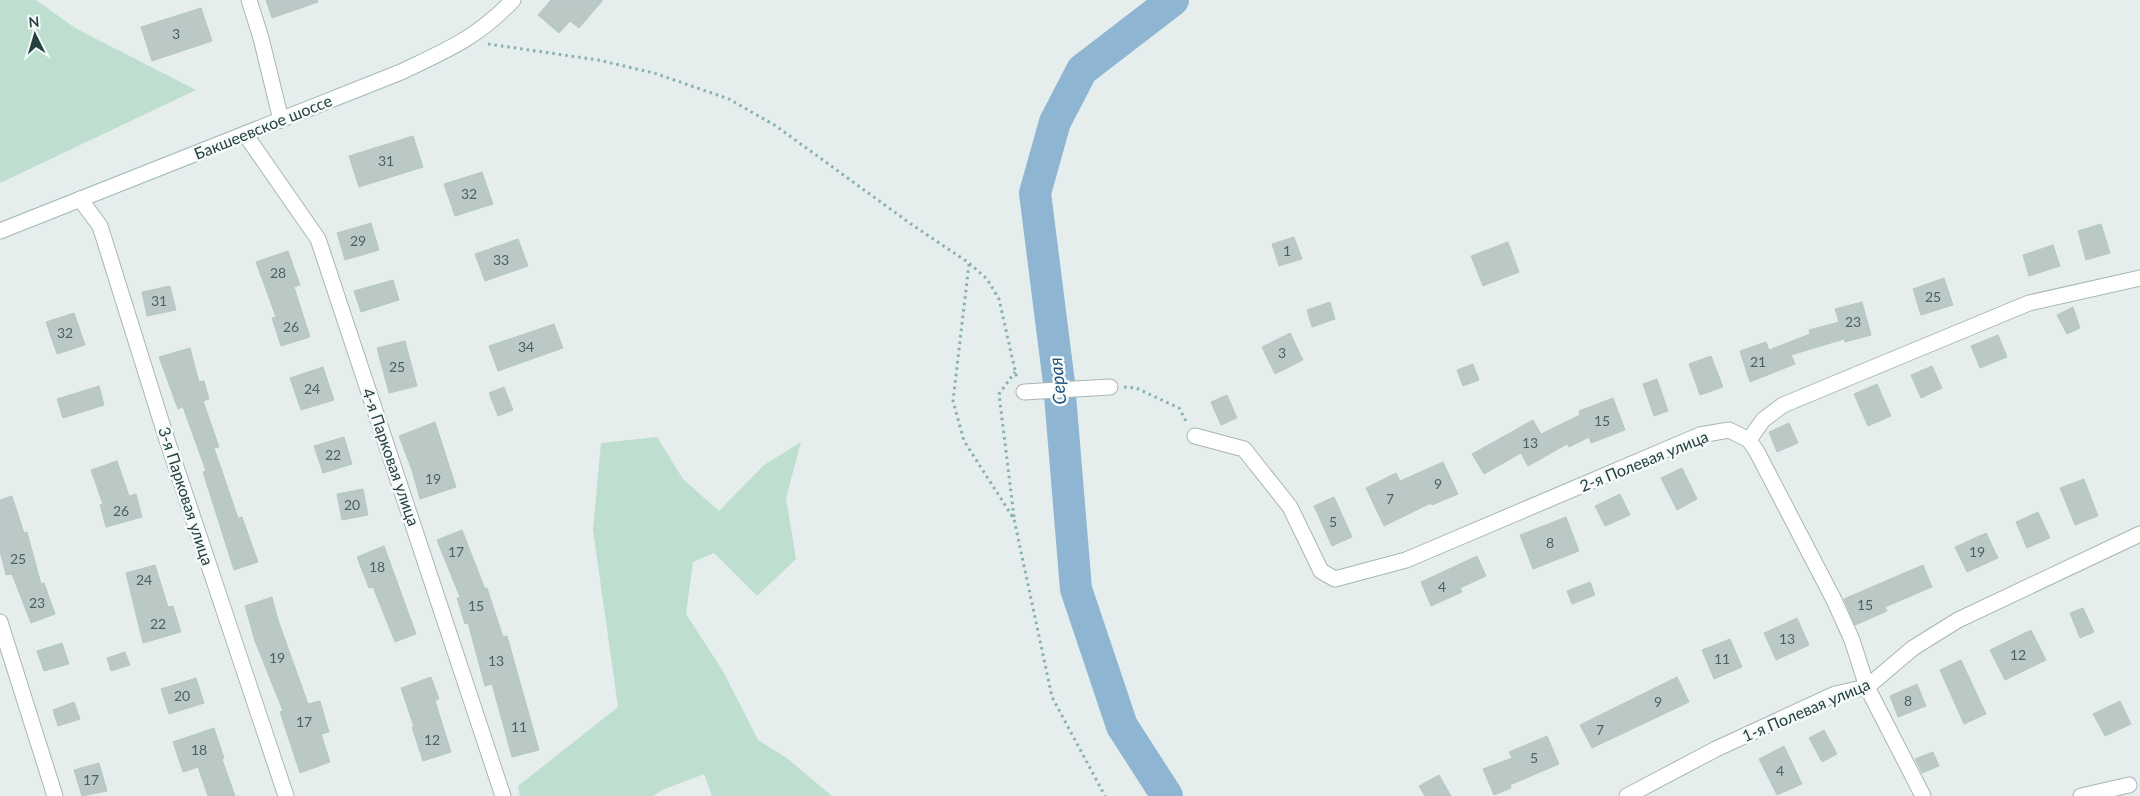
<svg xmlns="http://www.w3.org/2000/svg" width="2140" height="796" viewBox="0 0 2140 796" font-family="Lato,sans-serif">
  <style>
    .green { fill: #beded0 }
    .lines { fill: none; stroke-linecap: round; stroke-linejoin: round }
    .river { stroke: #8eb5d2; stroke-width: 32 }
    .building { fill: #bac9c6; stroke: #b7c8c5 }
    .street-casing { stroke: #a7b6b5; stroke-width: 17 }
    .secondary-casing { stroke: #a3b9b8; stroke-width: 17 }
    .path { stroke: #86b1af; stroke-width: 3; stroke-dasharray: 2.5 4; stroke-linecap: butt }
    .street { stroke: #fff; stroke-width: 15 }
    .secondary { stroke: #fff; stroke-width: 15 }
    .labels { text-anchor: middle; stroke-width: 5; stroke-linejoin: round; paint-order: stroke }
    .number-label { font-size: 14px; fill: #4a6262 }
    .street-label { font-size: 16px; fill: #244040; stroke: #f6faf9 }
    .water-label { font-size: 18px; font-style: italic; fill: #1e537c; stroke: #f6faf9 }
  </style>
  <rect width="100%" height="100%" fill="#e5eeec"/>
  <path class="green" d="M 0,0 L 36,0 L 75,28 L 196,90 L 0,183 Z
    M 657,437 L 683,479 L 719,511 L 764,465 L 801,442 L 786,498 L 796,559 L 757,596 L 714,553 L 693,562 L 686,614 L 723,671 L 758,740 L 788,759 L 832,796 L 712,796 L 704,774 L 662,790 L 653,796 L 520,796 L 518,786 L 618,707 L 593,530 L 601,443 Z"/>
  <g class="lines">
    <path class="river" d="M 1167,796 L 1122,726 L 1076,589 L 1059,383 L 1035,193 L 1055,122 L 1082,70 L 1173,0"/>
  </g>
  <path class="building" d="M 266,0 L 317,0 L 318,2 L 272,18 Z
    M 551,0 L 603,0 L 579,28 L 570,21 L 559,33 L 538,15 Z
    M 201,8 L 212,41 L 152,61 L 141,27 Z
    M 413,136 L 423,167 L 359,187 L 349,156 Z
    M 482,172 L 493,204 L 455,216 L 444,184 Z
    M 371,223 L 379,250 L 345,260 L 337,233 Z
    M 2101,224 L 2110,253 L 2086,260 L 2078,231 Z
    M 1294,237 L 1302,259 L 1279,266 L 1272,244 Z
    M 518,239 L 528,266 L 485,281 L 475,254 Z
    M 1508,242 L 1519,272 L 1483,286 L 1471,256 Z
    M 2053,245 L 2060,266 L 2029,276 L 2023,255 Z
    M 288,251 L 300,285 L 294,287 L 310,337 L 281,346 L 272,318 L 276,317 L 256,262 Z
    M 1944,278 L 1953,305 L 1921,315 L 1913,289 Z
    M 393,280 L 399,300 L 361,312 L 354,291 Z
    M 170,286 L 176,310 L 147,316 L 142,292 Z
    M 1330,302 L 1335,319 L 1312,327 L 1307,310 Z
    M 1862,302 L 1871,335 L 1845,342 L 1844,339 L 1791,355 L 1795,364 L 1750,382 L 1740,351 L 1766,342 L 1769,350 L 1810,334 L 1809,330 L 1839,322 L 1835,309 Z
    M 2073,307 L 2080,328 L 2067,334 L 2057,315 Z
    M 74,313 L 85,345 L 57,354 L 46,322 Z
    M 554,324 L 563,348 L 498,371 L 489,346 Z
    M 1290,333 L 1303,360 L 1275,374 L 1262,347 Z
    M 1998,335 L 2007,357 L 1980,368 L 1971,346 Z
    M 405,341 L 417,386 L 389,393 L 377,348 Z
    M 190,348 L 199,382 L 204,381 L 209,399 L 203,401 L 219,447 L 214,448 L 238,518 L 242,517 L 258,562 L 234,570 L 203,472 L 206,471 L 183,407 L 178,409 L 159,357 Z
    M 1711,356 L 1723,387 L 1700,395 L 1689,364 Z
    M 1473,364 L 1479,380 L 1463,386 L 1457,370 Z
    M 1932,366 L 1942,388 L 1921,398 L 1911,375 Z
    M 323,367 L 334,400 L 301,410 L 290,378 Z
    M 1657,379 L 1668,411 L 1654,416 L 1643,384 Z
    M 1877,384 L 1891,416 L 1868,426 L 1854,394 Z
    M 99,386 L 104,405 L 63,418 L 57,399 Z
    M 504,387 L 513,410 L 498,416 L 489,393 Z
    M 1227,395 L 1237,418 L 1221,425 L 1211,402 Z
    M 1613,398 L 1625,430 L 1591,443 L 1589,437 L 1569,447 L 1567,444 L 1528,466 L 1521,453 L 1484,474 L 1472,454 L 1533,420 L 1541,434 L 1580,415 L 1579,411 Z
    M 435,422 L 456,487 L 420,499 L 412,470 L 399,436 Z
    M 1789,423 L 1798,443 L 1777,452 L 1769,432 Z
    M 344,437 L 352,464 L 323,473 L 314,446 Z
    M 117,461 L 129,496 L 136,494 L 142,517 L 106,527 L 100,505 L 103,504 L 91,470 Z
    M 1443,462 L 1458,494 L 1432,505 L 1431,503 L 1384,526 L 1366,488 L 1396,473 L 1400,481 Z
    M 1682,468 L 1697,499 L 1677,510 L 1661,478 Z
    M 2084,479 L 2098,516 L 2075,525 L 2060,488 Z
    M 363,489 L 368,515 L 342,520 L 337,494 Z
    M 1620,494 L 1630,515 L 1605,526 L 1595,506 Z
    M 12,496 L 24,533 L 27,532 L 41,584 L 44,583 L 55,614 L 31,623 L 12,574 L 6,575 L 0,551 L 0,500 Z
    M 1334,497 L 1352,537 L 1332,546 L 1314,506 Z
    M 2038,512 L 2050,538 L 2027,548 L 2016,522 Z
    M 1566,517 L 1579,551 L 1533,569 L 1520,535 Z
    M 462,530 L 485,589 L 487,588 L 503,637 L 507,636 L 539,750 L 512,757 L 492,684 L 485,686 L 468,623 L 465,624 L 457,598 L 460,597 L 437,540 Z
    M 1986,533 L 1998,558 L 1967,572 L 1955,547 Z
    M 384,546 L 416,634 L 395,642 L 373,587 L 369,588 L 357,557 Z
    M 1477,556 L 1486,576 L 1460,588 L 1462,592 L 1431,606 L 1421,582 Z
    M 155,565 L 168,607 L 173,606 L 181,632 L 143,643 L 126,573 Z
    M 1923,565 L 1932,587 L 1885,607 L 1887,611 L 1855,625 L 1844,599 Z
    M 1590,582 L 1595,595 L 1572,604 L 1567,591 Z
    M 272,597 L 278,620 L 308,704 L 320,701 L 329,732 L 321,734 L 330,762 L 300,773 L 280,712 L 283,711 L 255,641 L 245,606 Z
    M 2083,608 L 2094,632 L 2080,638 L 2070,613 Z
    M 1797,618 L 1809,645 L 1776,660 L 1764,633 Z
    M 2031,630 L 2046,660 L 2005,680 L 1990,650 Z
    M 1730,639 L 1742,667 L 1714,679 L 1702,650 Z
    M 62,643 L 69,664 L 44,671 L 37,651 Z
    M 125,652 L 130,665 L 111,671 L 107,658 Z
    M 1961,660 L 1986,714 L 1964,724 L 1940,670 Z
    M 431,677 L 439,699 L 435,701 L 451,752 L 423,761 L 412,727 L 414,727 L 401,688 Z
    M 1677,677 L 1689,702 L 1592,748 L 1580,725 Z
    M 196,678 L 204,703 L 169,714 L 161,689 Z
    M 1917,684 L 1926,706 L 1898,717 L 1890,696 Z
    M 2120,701 L 2131,724 L 2105,736 L 2093,714 Z
    M 74,702 L 80,719 L 58,726 L 53,710 Z
    M 214,728 L 224,758 L 222,759 L 235,796 L 208,796 L 198,767 L 183,772 L 173,742 Z
    M 1824,730 L 1837,754 L 1822,762 L 1809,738 Z
    M 1547,736 L 1559,764 L 1510,785 L 1511,788 L 1494,795 L 1483,769 L 1512,758 L 1509,752 Z
    M 1784,746 L 1802,784 L 1777,795 L 1759,759 Z
    M 1933,752 L 1939,766 L 1922,773 L 1915,759 Z
    M 99,763 L 107,791 L 82,796 L 74,770 Z
    M 1439,775 L 1451,796 L 1425,796 L 1419,786 Z"/>
  <g class="lines">
    <g class="street-casing">
      <path id="street" d="M 249,0 L 261,38 L 281,120
        M 245,134 L 318,239 L 503,796
        M 80,199 L 100,226 L 167,440 L 286,796
        M 1024,392 L 1110,387
        M 1195,436 L 1244,449 L 1290,507 L 1321,571 L 1335,579 L 1406,560 L 1700,435 L 1729,430 L 1749,440 L 1763,420 L 1783,405 L 2029,303 L 2140,278
        M 1749,440 L 1757,452 L 1834,600 L 1852,640 L 1867,687 L 1923,796
        M 0,622 L 55,796
        M 1627,796 L 1716,749 L 1835,694 L 1867,687 L 1913,648 L 1958,620 L 2140,534
        M 2081,796 L 2129,785"/>
    </g>
    <g class="secondary-casing">
      <path id="secondary" d="M 0,231 L 401,72 C 447,50 477,38 513,0"/>
    </g>
    <path class="path" d="M 488,44 L 598,60 L 654,73 L 729,99 L 776,126 L 911,224 L 969,263 L 987,279 L 999,299 L 1017,379
      M 969,264 L 953,401 L 964,441 L 1014,519 L 1052,697 L 1105,796
      M 1124,387 L 1136,388 L 1179,408 L 1187,423
      M 1014,517 L 999,394 L 1015,372"/>
    <use href="#street" class="street"/>
    <use href="#secondary" class="secondary"/>
  </g>
  <g class="labels">
    <g class="number-label">
      <text x="176" y="39">3</text>
      <text x="386" y="166">31</text>
      <text x="469" y="199">32</text>
      <text x="358" y="246">29</text>
      <text x="1287" y="256">1</text>
      <text x="501" y="265">33</text>
      <text x="278" y="278">28</text>
      <text x="1933" y="302">25</text>
      <text x="159" y="306">31</text>
      <text x="1853" y="327">23</text>
      <text x="291" y="332">26</text>
      <text x="65" y="338">32</text>
      <text x="526" y="352">34</text>
      <text x="1282" y="358">3</text>
      <text x="1758" y="367">21</text>
      <text x="397" y="372">25</text>
      <text x="312" y="394">24</text>
      <text x="1602" y="426">15</text>
      <text x="1530" y="448">13</text>
      <text x="333" y="460">22</text>
      <text x="433" y="484">19</text>
      <text x="1438" y="489">9</text>
      <text x="1390" y="504">7</text>
      <text x="352" y="510">20</text>
      <text x="121" y="516">26</text>
      <text x="1333" y="527">5</text>
      <text x="1550" y="548">8</text>
      <text x="456" y="557">17</text>
      <text x="1977" y="557">19</text>
      <text x="18" y="564">25</text>
      <text x="377" y="572">18</text>
      <text x="144" y="585">24</text>
      <text x="1442" y="592">4</text>
      <text x="37" y="608">23</text>
      <text x="1865" y="610">15</text>
      <text x="476" y="611">15</text>
      <text x="158" y="629">22</text>
      <text x="1787" y="644">13</text>
      <text x="2018" y="660">12</text>
      <text x="277" y="663">19</text>
      <text x="1722" y="664">11</text>
      <text x="496" y="666">13</text>
      <text x="182" y="701">20</text>
      <text x="1908" y="706">8</text>
      <text x="1658" y="707">9</text>
      <text x="304" y="727">17</text>
      <text x="519" y="732">11</text>
      <text x="1600" y="735">7</text>
      <text x="432" y="745">12</text>
      <text x="199" y="755">18</text>
      <text x="1534" y="763">5</text>
      <text x="1780" y="776">4</text>
      <text x="91" y="785">17</text>
    </g>
    <g class="street-label">
      <text transform="translate(263 127) rotate(-22)" y="6">Бакшеевское шоссе</text>
      <text transform="translate(391 457) rotate(71)" y="6">4-я Парковая улица</text>
      <text transform="translate(1644 461) rotate(-22)" y="6">2-я Полевая улица</text>
      <text transform="translate(186 496) rotate(72)" y="6">3-я Парковая улица</text>
      <text transform="translate(1806 710) rotate(-23)" y="6">1-я Полевая улица</text>
    </g>
    <g class="water-label">
      <text transform="translate(1058 381) rotate(-96)" y="6">Серая</text>
    </g>
  </g>
  <g transform="translate(35 35) rotate(355)" stroke="#f6faf9" stroke-width="4" paint-order="stroke">
  <path d="M0-4L9 19L0 12L-9 19Z" fill="#244040"/>
  <text y="-8" font-size="14" font-weight="bold" text-anchor="middle" fill="#244040">N</text>
  </g>
</svg>
